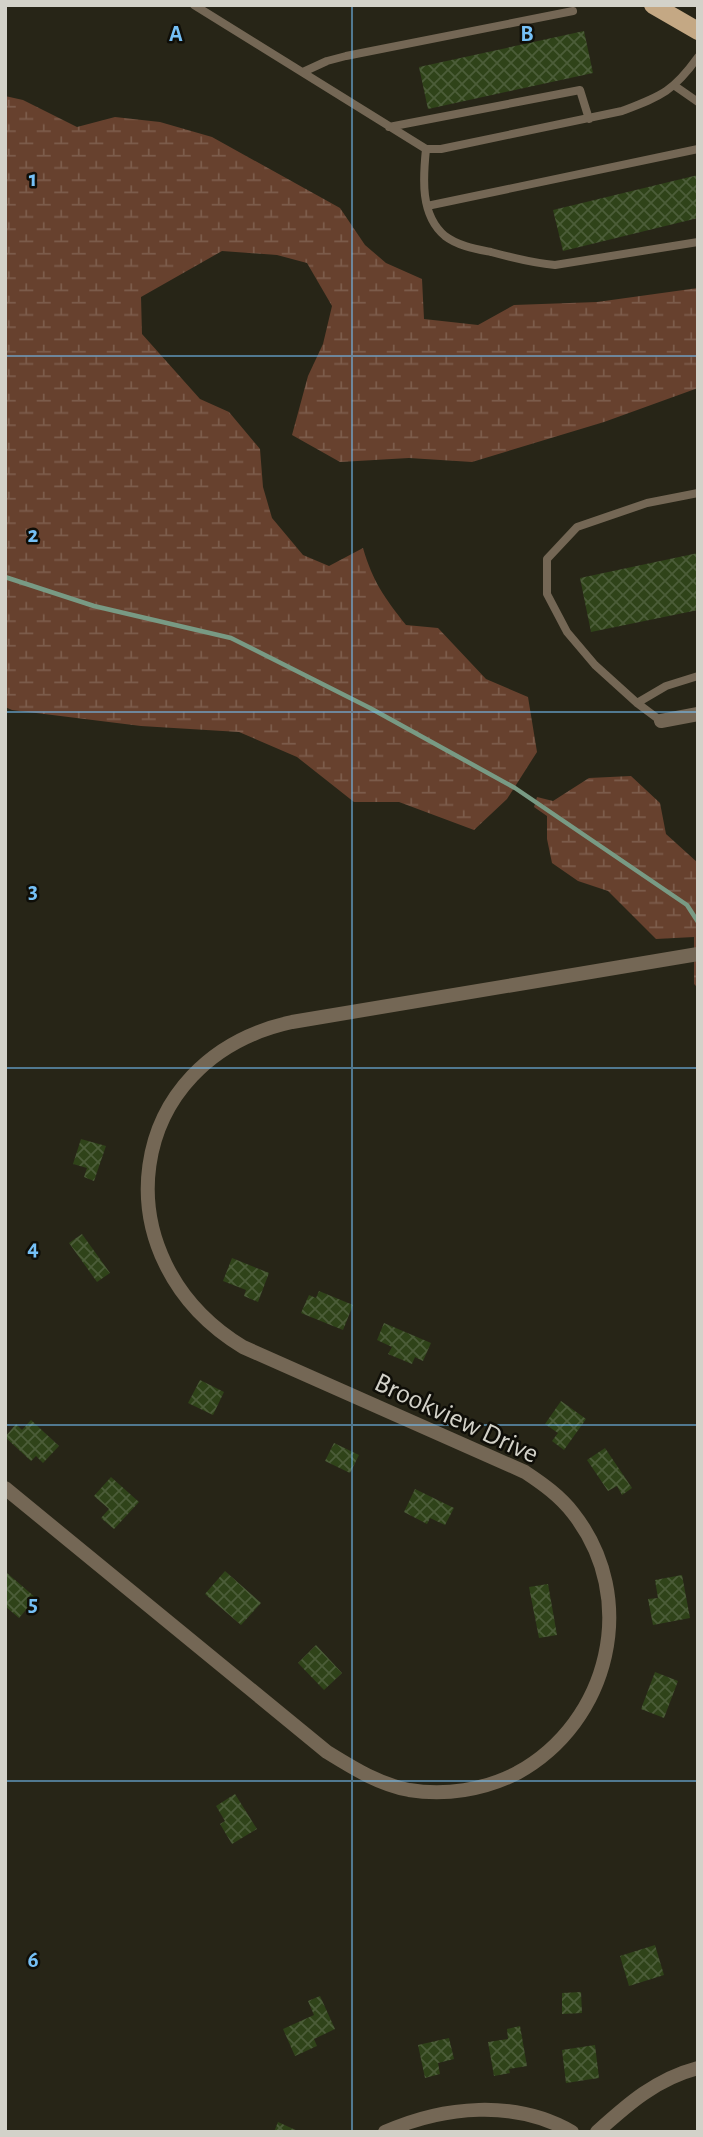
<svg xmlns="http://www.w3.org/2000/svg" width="703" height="2137" viewBox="0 0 703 2137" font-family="'Alegreya Sans',sans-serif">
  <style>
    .wetland { fill: url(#wetland-marsh) }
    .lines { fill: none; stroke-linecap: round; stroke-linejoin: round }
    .stream { stroke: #789a84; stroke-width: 4.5 }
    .building { fill: url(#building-cross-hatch) }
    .lane { stroke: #746755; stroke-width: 8 }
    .street { stroke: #746755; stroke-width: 14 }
    .primary { stroke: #c4a884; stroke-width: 18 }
    .grid { fill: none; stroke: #75c0f6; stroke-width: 2; stroke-opacity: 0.55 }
    .labels { text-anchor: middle; stroke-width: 5; stroke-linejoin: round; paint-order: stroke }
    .street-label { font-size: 28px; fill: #d3d2c9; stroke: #0f0e08 }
    .grid-label { font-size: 23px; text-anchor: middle; font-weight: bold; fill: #75c0f6; stroke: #0f0e08; stroke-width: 5; stroke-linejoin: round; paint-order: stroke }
  </style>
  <defs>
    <pattern id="wetland-marsh" width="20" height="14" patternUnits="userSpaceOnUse" patternTransform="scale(1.75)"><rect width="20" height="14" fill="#67412e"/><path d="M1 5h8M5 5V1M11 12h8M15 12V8" fill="none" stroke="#7c5c4b"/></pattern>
    <pattern id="building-cross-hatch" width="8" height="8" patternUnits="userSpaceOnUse" patternTransform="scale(1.75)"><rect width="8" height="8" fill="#2f4319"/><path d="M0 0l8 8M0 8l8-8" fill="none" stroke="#4c5d39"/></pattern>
  </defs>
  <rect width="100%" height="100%" fill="#272517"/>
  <path class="wetland" d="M 5,96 L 23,100 L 77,127 L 115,117 L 160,122 L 212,137 L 340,208 L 365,245 L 386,263 L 422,279 L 424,319 L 478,325 L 514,305 L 597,302 L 698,288 L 698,388 L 604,422 L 472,462 L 409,458 L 340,462 L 292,435 L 308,376 L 323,344 L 332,306 L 307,263 L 277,255 L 222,251 L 141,297 L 142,334 L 200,399 L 229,412 L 260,449 L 263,487 L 272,518 L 303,555 L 329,566 L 363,548 C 373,582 384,597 406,625 L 438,628 L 486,679 L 528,697 L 537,752 L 507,799 L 474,830 L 399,802 L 354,802 L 297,757 L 239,732 L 141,726 L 12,710 L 5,707 Z
    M 631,776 L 660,803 L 666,834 L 698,863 L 698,988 L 694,984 L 694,937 L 656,939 L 608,891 L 578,881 L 552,863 L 547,839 L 547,816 L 534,807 L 537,797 L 553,801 L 589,778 Z"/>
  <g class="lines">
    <path class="stream" d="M 5,577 L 94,606 L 231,638 L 370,708 L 515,788 L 687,905 L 698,922"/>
  </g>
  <path class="building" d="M 584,31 L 593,73 L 428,109 L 419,67 Z
    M 698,175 L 698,218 L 563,251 L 553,210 Z
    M 698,553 L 698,610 L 591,632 L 580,578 Z
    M 81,1139 L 106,1146 L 94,1181 L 84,1177 L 87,1168 L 73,1164 Z
    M 82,1234 L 110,1273 L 97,1282 L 69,1243 Z
    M 232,1258 L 269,1273 L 258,1302 L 244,1296 L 246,1290 L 223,1281 Z
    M 319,1291 L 353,1305 L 343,1330 L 301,1313 L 309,1295 L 316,1298 Z
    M 384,1323 L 431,1343 L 423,1361 L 415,1357 L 412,1364 L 388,1354 L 392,1347 L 377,1340 Z
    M 200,1380 L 224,1392 L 213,1415 L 188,1403 Z
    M 561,1401 L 586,1419 L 564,1450 L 552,1441 L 558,1433 L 545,1424 Z
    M 31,1420 L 59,1446 L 43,1463 L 36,1456 L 31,1461 L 5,1437 L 16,1424 L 22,1430 Z
    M 334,1443 L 359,1455 L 350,1473 L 325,1461 Z
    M 605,1448 L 632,1488 L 622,1495 L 617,1486 L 608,1491 L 587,1460 Z
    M 111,1477 L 139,1502 L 114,1529 L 101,1518 L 109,1509 L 94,1496 Z
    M 415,1489 L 454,1508 L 445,1525 L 430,1518 L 427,1524 L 404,1512 Z
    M 225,1571 L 261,1603 L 241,1625 L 205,1594 Z
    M 7,1573 L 36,1598 L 19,1618 L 5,1606 Z
    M 682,1575 L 690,1618 L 653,1625 L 648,1599 L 658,1598 L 655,1580 Z
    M 548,1584 L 557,1635 L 539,1638 L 529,1587 Z
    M 316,1645 L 342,1673 L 324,1690 L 298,1663 Z
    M 655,1672 L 678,1681 L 664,1718 L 641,1709 Z
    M 235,1794 L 257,1829 L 232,1844 L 220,1824 L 225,1821 L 216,1806 Z
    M 655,1945 L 664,1975 L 629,1986 L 620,1956 Z
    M 581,1992 L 582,2013 L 562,2014 L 562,1993 Z
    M 320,1996 L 335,2029 L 314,2039 L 317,2046 L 295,2056 L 283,2029 L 314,2015 L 308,2001 Z
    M 520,2026 L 527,2066 L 509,2069 L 510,2073 L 494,2076 L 488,2042 L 508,2039 L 507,2029 Z
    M 449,2038 L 454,2059 L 438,2063 L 440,2074 L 425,2078 L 418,2045 Z
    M 595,2045 L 599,2078 L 566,2083 L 562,2050 Z
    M 278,2122 L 300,2132 L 274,2132 Z"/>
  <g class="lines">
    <path class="lane" d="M 194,5 L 426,149 L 441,149 L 622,111 C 661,96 673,92 698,57
      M 303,72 L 327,61 L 346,56 L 573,11
      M 675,86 L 698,102
      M 389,127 L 580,90 L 589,119
      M 426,149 C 423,178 420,215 445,236 C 458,246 476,249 491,252 C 513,258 533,263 555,265 L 698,242
      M 427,206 L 698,149
      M 637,703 L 666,686 L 698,676
      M 661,721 L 637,703 L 595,665 L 567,632 L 547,594 L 547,559 L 577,527 L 647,503 L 698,493"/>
    <path class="street" d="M 661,721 L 698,714
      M 5,1488 L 327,1752 C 353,1768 378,1784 409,1790 C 445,1796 484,1790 517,1773 C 610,1722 640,1598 573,1513 C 560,1496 543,1484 525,1472 L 243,1347 C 98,1259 122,1059 292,1022 L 698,954
      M 385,2132 C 443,2106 515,2099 572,2132
      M 597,2132 C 628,2104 656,2079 698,2068"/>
    <path class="primary" d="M 653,5 L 698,31"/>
  </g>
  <path class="grid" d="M 352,5 L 352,2132M 5,356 L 698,356M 5,712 L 698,712M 5,1068 L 698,1068M 5,1425 L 698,1425M 5,1781 L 698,1781"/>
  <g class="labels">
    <g class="street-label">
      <text transform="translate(457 1417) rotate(25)" y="10">Brookview Drive</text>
    </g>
  </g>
  <g class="grid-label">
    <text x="176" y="41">A</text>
    <text x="527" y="41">B</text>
    <text x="33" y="186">1</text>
    <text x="33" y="542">2</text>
    <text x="33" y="898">3</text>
    <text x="33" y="1255">4</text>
    <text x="33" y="1611">5</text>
    <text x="33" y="1967">6</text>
  </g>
  <rect width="703" height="2137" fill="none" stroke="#d3d2c9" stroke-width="14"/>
</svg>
